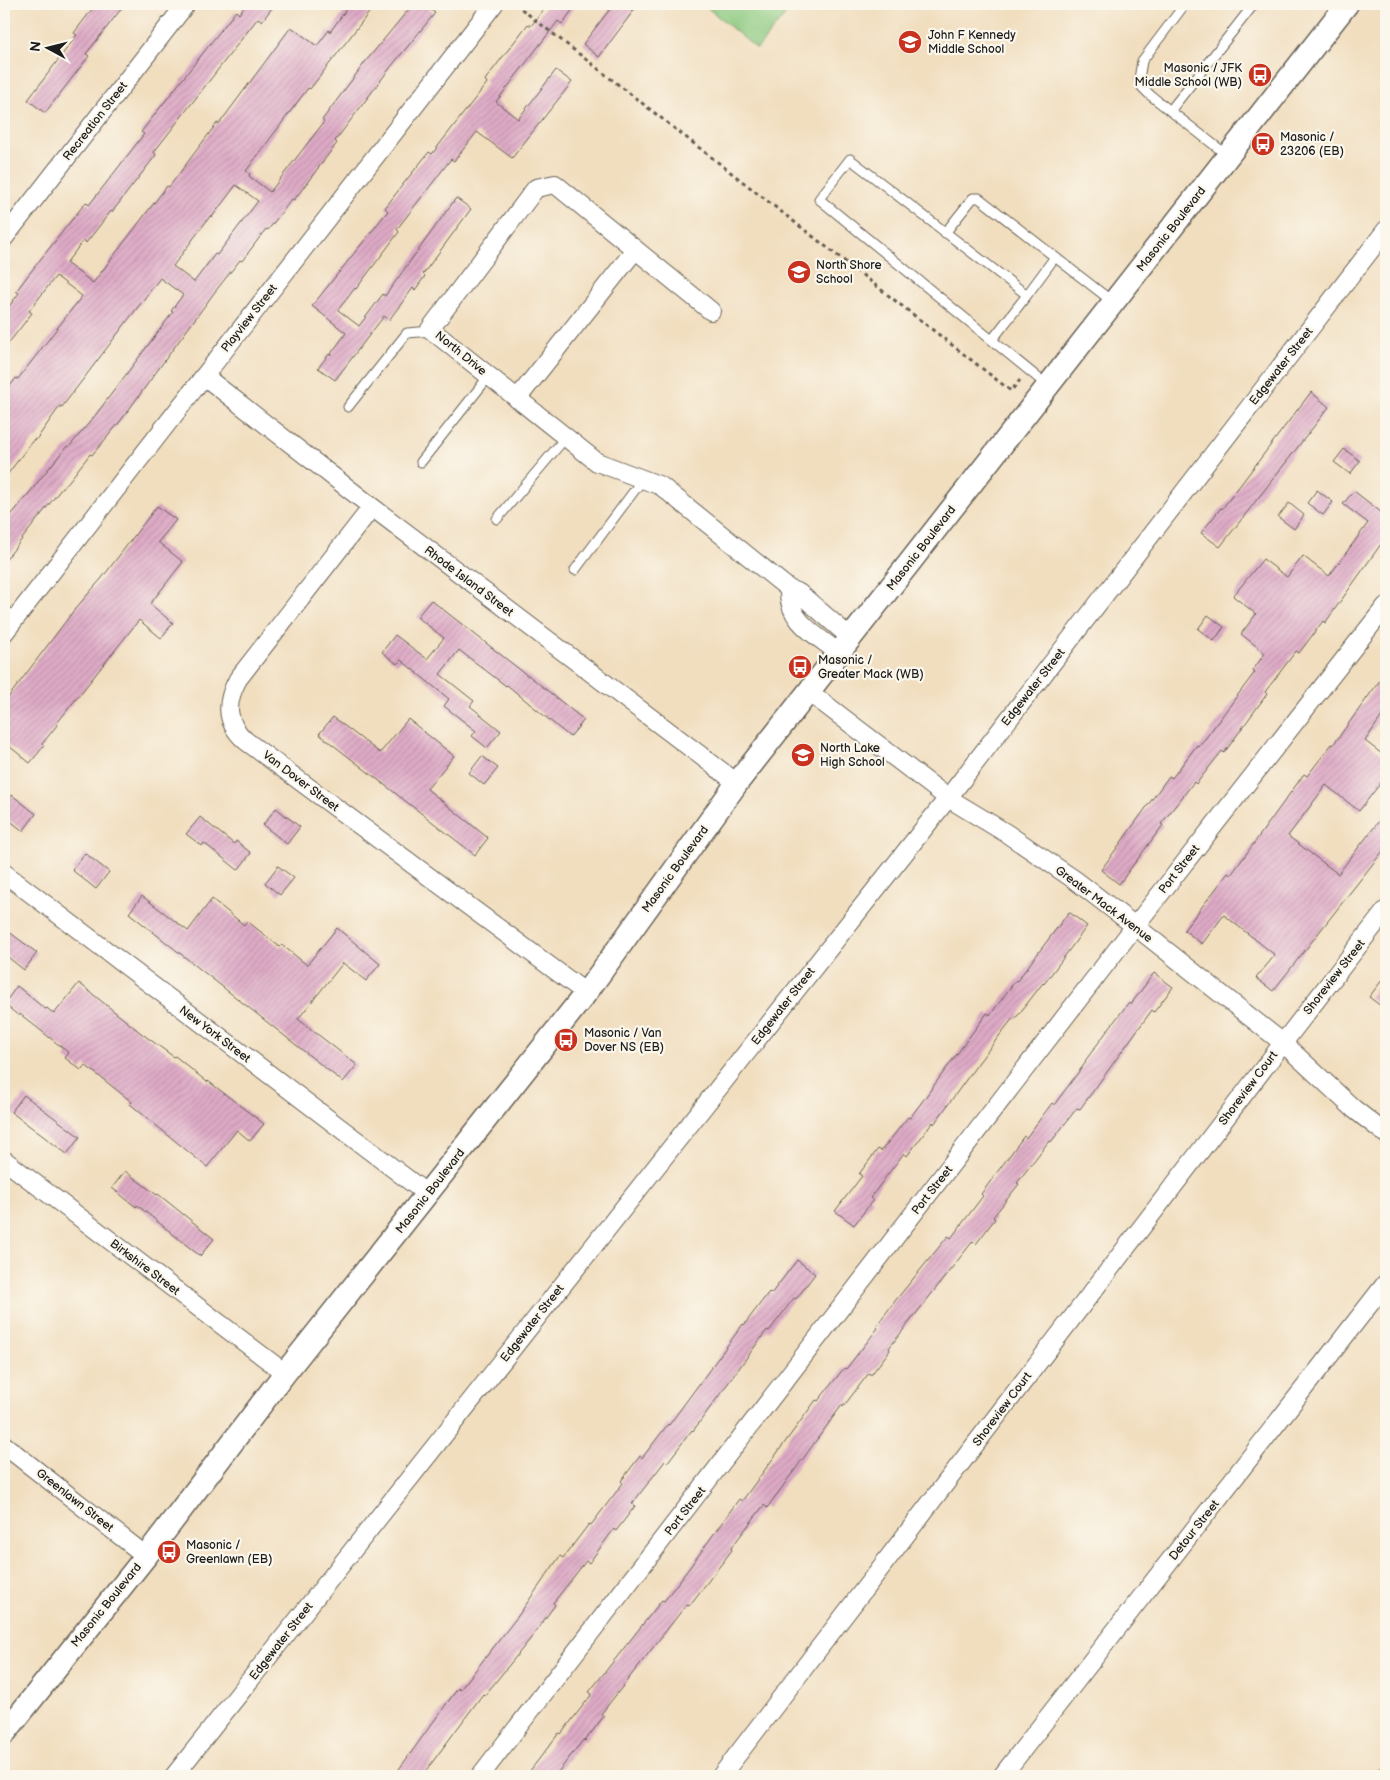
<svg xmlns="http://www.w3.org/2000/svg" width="1390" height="1780" viewBox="0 0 1390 1780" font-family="'Balsamiq Sans',sans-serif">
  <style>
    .pitch { fill: #8bc97f; stroke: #54724e }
    .building { fill: url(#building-hatch); fill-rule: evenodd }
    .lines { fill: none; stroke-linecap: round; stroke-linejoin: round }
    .service-casing { stroke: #676055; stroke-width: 11 }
    .minor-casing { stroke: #676055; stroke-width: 20 }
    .tertiary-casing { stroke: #676055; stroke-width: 25 }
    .path { stroke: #676055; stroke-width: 3; stroke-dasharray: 4 4; stroke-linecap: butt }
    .service { stroke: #fff; stroke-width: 9 }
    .minor { stroke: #fff; stroke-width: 18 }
    .tertiary { stroke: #fff; stroke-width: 22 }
    .labels { text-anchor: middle; stroke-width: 4.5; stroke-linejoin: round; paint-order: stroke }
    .poi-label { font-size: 12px; fill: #1c1c1c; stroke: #fbf7ec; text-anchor: start }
    .street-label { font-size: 12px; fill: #1c1c1c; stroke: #fbf7ec }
  </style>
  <defs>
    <pattern id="building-hatch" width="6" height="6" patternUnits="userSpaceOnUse" patternTransform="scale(1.25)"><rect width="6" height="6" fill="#deaac6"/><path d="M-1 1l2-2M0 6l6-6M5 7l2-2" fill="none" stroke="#be92aa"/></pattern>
  </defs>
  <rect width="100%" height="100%" fill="#fbf7ec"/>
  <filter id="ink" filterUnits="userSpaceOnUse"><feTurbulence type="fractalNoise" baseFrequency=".02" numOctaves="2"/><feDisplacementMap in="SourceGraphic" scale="10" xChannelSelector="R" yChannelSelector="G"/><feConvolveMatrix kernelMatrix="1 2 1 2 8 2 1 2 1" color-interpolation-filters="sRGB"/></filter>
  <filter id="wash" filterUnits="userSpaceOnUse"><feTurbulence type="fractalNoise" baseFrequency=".0096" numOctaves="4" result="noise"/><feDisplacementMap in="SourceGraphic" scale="20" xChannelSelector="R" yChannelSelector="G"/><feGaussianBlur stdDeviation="1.12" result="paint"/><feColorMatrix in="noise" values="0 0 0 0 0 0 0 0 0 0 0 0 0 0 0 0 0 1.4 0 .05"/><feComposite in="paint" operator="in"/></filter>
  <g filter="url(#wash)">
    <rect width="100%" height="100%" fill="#f1debf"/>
    <path class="pitch" d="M 703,4 L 794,4 L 757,49 Z"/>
    <g id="blocks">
      <path class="building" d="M 96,4 L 125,4 L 86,54 L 89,56 L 45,113 L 28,100 L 77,35 L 74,33 Z
        M 240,4 L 275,4 L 262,21 L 258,18 L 154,152 L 156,155 L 112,212 L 111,211 L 86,243 L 84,240 L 66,263 L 93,283 L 167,186 L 169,187 L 217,123 L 219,124 L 291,27 L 317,46 L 329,30 L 330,32 L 350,4 L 362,4 L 371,10 L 310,89 L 308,88 L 246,171 L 250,174 L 249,176 L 270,192 L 324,122 L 322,120 L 366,61 L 413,4 L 423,4 L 435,13 L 390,68 L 335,141 L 337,143 L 294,200 L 292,199 L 268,230 L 266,229 L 242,261 L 240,260 L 214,293 L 119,423 L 92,455 L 90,454 L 66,485 L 65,484 L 4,562 L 4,524 L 67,446 L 69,447 L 94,417 L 173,312 L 171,311 L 183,295 L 160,278 L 62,407 L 60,406 L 36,440 L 34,439 L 4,479 L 4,394 L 16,378 L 18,379 L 82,296 L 56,276 L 29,311 L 32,313 L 4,349 L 4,313 L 19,293 L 16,291 L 36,265 L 86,202 L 89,205 L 114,173 L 144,134 L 141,132 L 236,11 L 239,14 L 244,7 ZM 236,185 L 258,201 L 217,255 L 215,254 L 194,282 L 173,266 L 211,215 L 212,217 Z
        M 548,4 L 577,4 L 562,24 L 558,21 L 496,102 L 518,119 L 556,70 L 572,82 L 512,158 L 477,132 L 454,161 L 451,159 L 397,229 L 399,232 L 356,289 L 355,288 L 338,310 L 359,326 L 383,294 L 385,296 L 456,198 L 471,209 L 423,274 L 425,276 L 415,290 L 413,288 L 389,320 L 384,316 L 335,380 L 318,368 L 329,354 L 330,355 L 346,333 L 312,306 L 388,211 L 385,208 L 404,183 L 429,152 L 432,154 L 487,83 L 485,80 L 528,24 L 531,26 Z
        M 614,4 L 625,4 L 634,10 L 599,57 L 583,44 Z
        M 1311,392 L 1329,407 L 1220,547 L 1201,533 L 1221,508 L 1222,509 Z
        M 1344,449 L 1360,461 L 1350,474 L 1334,462 Z
        M 1317,490 L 1333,502 L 1323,515 L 1307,503 Z
        M 1354,491 L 1386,516 L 1386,537 L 1325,623 L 1323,621 L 1299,653 L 1296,651 L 1265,692 L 1267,694 L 1224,753 L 1222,751 L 1196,784 L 1194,782 L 1161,824 L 1163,825 L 1119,884 L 1101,870 L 1169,776 L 1172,778 L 1197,745 L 1199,747 L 1255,672 L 1253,670 L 1265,653 L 1241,634 L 1256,614 L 1233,596 L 1263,559 L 1287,577 L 1303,556 L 1329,576 L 1368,523 L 1343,504 Z
        M 1289,503 L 1304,515 L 1294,529 L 1278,517 Z
        M 157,506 L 176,520 L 158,542 L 183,562 L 150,604 L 173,623 L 161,638 L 139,620 L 57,723 L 58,724 L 42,744 L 44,746 L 30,763 L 4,742 L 4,703 L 75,609 L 102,578 Z
        M 431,600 L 528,676 L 528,675 L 584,720 L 570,737 L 507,685 L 506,686 L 459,650 L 440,674 L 474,701 L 470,706 L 501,731 L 487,748 L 472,736 L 476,731 L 444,706 L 449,699 L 401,660 L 397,664 L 382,652 L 395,635 L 427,659 L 444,638 L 417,617 Z
        M 1208,615 L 1224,627 L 1214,641 L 1198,629 Z
        M 1386,672 L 1386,710 L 1365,741 L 1386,757 L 1386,776 L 1359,811 L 1326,785 L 1288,836 L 1338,874 L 1386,812 L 1386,847 L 1273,991 L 1256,978 L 1275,955 L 1224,915 L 1202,944 L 1184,930 L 1228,873 L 1231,875 L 1304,774 L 1307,776 L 1332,744 L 1333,745 Z
        M 333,717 L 380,753 L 408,719 L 454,756 L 427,789 L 488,838 L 475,855 L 319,734 Z
        M 482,756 L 498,768 L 484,785 L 469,773 Z
        M 12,795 L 36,814 L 23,831 L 4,816 L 4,806 Z
        M 276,808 L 300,827 L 287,844 L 263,825 Z
        M 200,817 L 234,844 L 236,841 L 251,853 L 238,870 L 204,843 L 202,846 L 186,834 Z
        M 85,853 L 109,872 L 96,889 L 72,870 Z
        M 278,866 L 294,878 L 280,895 L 265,883 Z
        M 142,896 L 188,931 L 212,899 L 244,925 L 247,921 L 280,947 L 282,945 L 307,965 L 337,928 L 380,964 L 366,981 L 343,963 L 298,1019 L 357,1065 L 343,1082 L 129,913 Z
        M 1069,912 L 1087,926 L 1044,984 L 1043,983 L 1015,1019 L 1013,1018 L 979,1062 L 934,1124 L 933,1122 L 907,1156 L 904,1153 L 870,1198 L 873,1200 L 854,1225 L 835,1211 L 862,1176 L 859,1174 L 878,1149 L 881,1151 L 908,1117 L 910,1118 L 987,1013 L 990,1015 L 1016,980 L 1017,981 Z
        M 4,928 L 37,953 L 24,970 L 4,954 Z
        M 1154,973 L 1173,987 L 1154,1012 L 1152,1010 L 1080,1109 L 1077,1108 L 1051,1142 L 1049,1141 L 1017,1183 L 1019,1184 L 993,1217 L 995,1219 L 976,1244 L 973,1241 L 889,1348 L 890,1350 L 871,1375 L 869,1373 L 843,1407 L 842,1405 L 767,1508 L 764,1505 L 731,1548 L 732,1550 L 713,1575 L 689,1606 L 687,1604 L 601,1714 L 604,1716 L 585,1741 L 583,1740 L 555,1776 L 526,1776 L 559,1733 L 561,1734 L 592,1694 L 589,1692 L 609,1667 L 662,1600 L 664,1601 L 690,1567 L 739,1499 L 742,1501 L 816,1400 L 818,1401 L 844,1368 L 846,1369 L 878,1328 L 876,1326 L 895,1301 L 948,1236 L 951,1238 L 983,1196 L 981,1194 L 1024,1136 L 1026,1138 L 1052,1103 L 1054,1105 L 1086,1062 L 1085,1061 L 1110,1027 L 1129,1002 L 1131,1004 Z
        M 1386,975 L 1386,1010 L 1369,997 Z
        M 79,983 L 141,1033 L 174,1057 L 175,1056 L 207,1082 L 208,1081 L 264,1124 L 250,1141 L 237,1130 L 207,1167 L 130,1104 L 132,1102 L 85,1065 L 81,1070 L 65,1058 L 69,1053 L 20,1014 L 19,1016 L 4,1004 L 17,986 L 45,1009 L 47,1008 L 54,1014 Z
        M 24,1095 L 80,1137 L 67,1154 L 11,1112 Z
        M 125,1171 L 157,1195 L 158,1194 L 214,1239 L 200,1256 L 137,1205 L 136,1207 L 112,1188 Z
        M 797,1260 L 815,1274 L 796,1299 L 794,1298 L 769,1331 L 767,1330 L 693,1431 L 692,1430 L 667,1463 L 665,1461 L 632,1504 L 635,1506 L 616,1531 L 614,1529 L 589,1563 L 586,1561 L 553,1603 L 555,1605 L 531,1638 L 485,1695 L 483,1694 L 422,1776 L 394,1776 L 458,1688 L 460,1690 L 518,1616 L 560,1556 L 563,1558 L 589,1524 L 591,1525 L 623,1483 L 621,1481 L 640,1456 L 642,1458 L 668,1424 L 669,1425 L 743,1324 L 744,1325 L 769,1292 L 771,1294 Z"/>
    </g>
  </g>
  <g filter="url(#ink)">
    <use href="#blocks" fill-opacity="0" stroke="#676055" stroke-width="1"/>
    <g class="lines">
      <g class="service-casing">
        <path id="service" d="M 1185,4 L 1142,61 L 1139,79 L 1142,87 L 1150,95 L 1227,155
          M 1170,111 L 1254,4
          M 945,233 L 973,198 L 979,198 L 1113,302
          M 1027,295 L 1055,257
          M 992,340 L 1027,295 L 850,159 L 819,199 L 1048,386
          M 348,407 L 407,333 L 432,331
          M 421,462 L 489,376
          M 497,519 L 566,437
          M 575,570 L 643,479"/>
      </g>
      <g class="minor-casing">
        <path id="minor" d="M 4,238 L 186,4
          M 711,311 L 555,184 L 536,188 L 430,329 L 597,462 L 661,486 L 789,589
          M 204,376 L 372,507 L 737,783
          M 517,399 L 635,250
          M 372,507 L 238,679 C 225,703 225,723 246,741 L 586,993
          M 4,633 L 494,4
          M 839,653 C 816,635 787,621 789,589 L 799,593 L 851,638
          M 809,692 L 948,798 L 1006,833 L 1075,880 L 1135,926 L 1283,1043 L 1354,1109 L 1386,1134
          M 4,873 L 427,1194
          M 4,1160 L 285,1373
          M 4,1445 L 146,1556
          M 174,1776 L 948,798 L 1386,230
          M 480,1776 L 1135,926 L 1386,606
          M 721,1776 L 1283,1043 L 1386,910
          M 1002,1776 L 1386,1283
          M 1385,1776 L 1386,1775"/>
      </g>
      <g class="tertiary-casing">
        <path id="tertiary" d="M 4,1734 L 146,1556 L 285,1373 L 586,993 L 737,783 L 1347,4"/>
      </g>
      <path class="path" d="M 515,4 L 1011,391 L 1020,380"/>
      <use href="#service" class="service"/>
      <use href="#minor" class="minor"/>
      <use href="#tertiary" class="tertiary"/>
    </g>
  </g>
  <defs>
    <g id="school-disc" transform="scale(1.25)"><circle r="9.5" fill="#c8321e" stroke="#fbf7ec"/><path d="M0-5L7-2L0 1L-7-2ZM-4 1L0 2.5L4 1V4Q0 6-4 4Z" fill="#fff"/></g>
    <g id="bus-disc" transform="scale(1.25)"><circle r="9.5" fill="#c8321e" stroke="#fbf7ec"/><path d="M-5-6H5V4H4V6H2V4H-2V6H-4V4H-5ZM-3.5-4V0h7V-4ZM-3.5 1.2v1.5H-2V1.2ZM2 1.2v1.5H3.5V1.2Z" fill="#fff"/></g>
  </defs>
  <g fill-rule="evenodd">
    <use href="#school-disc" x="910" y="42"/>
    <use href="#bus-disc" x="1260" y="75"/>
    <use href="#bus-disc" x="1263" y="144"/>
    <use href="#school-disc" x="799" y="272"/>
    <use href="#bus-disc" x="800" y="667"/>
    <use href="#school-disc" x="803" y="755"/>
    <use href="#bus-disc" x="566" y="1040"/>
    <use href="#bus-disc" x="169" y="1552"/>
  </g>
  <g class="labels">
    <g class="poi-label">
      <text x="928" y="39">John F Kennedy<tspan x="928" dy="14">Middle School</tspan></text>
      <text x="1242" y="72" text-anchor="end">Masonic / JFK<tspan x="1242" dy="14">Middle School (WB)</tspan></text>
      <text x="1280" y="141">Masonic /<tspan x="1280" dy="14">23206 (EB)</tspan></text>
      <text x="816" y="269">North Shore<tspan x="816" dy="14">School</tspan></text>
      <text x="818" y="664">Masonic /<tspan x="818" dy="14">Greater Mack (WB)</tspan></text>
      <text x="820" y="752">North Lake<tspan x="820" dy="14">High School</tspan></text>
      <text x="584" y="1037">Masonic / Van<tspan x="584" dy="14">Dover NS (EB)</tspan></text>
      <text x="186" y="1549">Masonic /<tspan x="186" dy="14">Greenlawn (EB)</tspan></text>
    </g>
    <g class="street-label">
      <text transform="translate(95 121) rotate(-52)" y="4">Recreation Street</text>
      <text transform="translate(1171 229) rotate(-52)" y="4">Masonic Boulevard</text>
      <text transform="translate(249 318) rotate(-52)" y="4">Playview Street</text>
      <text transform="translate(461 353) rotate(39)" y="4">North Drive</text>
      <text transform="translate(1281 366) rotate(-52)" y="4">Edgewater Street</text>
      <text transform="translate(921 548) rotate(-52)" y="4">Masonic Boulevard</text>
      <text transform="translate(469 581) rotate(37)" y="4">Rhode Island Street</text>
      <text transform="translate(1033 687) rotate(-52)" y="4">Edgewater Street</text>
      <text transform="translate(301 781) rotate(37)" y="4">Van Dover Street</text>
      <text transform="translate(675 869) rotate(-54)" y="4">Masonic Boulevard</text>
      <text transform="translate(1179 869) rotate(-52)" y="4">Port Street</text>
      <text transform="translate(1104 904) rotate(37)" y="4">Greater Mack Avenue</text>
      <text transform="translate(1334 977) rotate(-52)" y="4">Shoreview Street</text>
      <text transform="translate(783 1006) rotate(-52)" y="4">Edgewater Street</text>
      <text transform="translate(215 1034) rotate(37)" y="4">New York Street</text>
      <text transform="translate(1248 1088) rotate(-53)" y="4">Shoreview Court</text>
      <text transform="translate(932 1190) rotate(-52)" y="4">Port Street</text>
      <text transform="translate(430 1191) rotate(-52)" y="4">Masonic Boulevard</text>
      <text transform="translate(145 1267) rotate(37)" y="4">Birkshire Street</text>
      <text transform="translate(532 1323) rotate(-52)" y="4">Edgewater Street</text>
      <text transform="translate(1002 1409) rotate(-53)" y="4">Shoreview Court</text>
      <text transform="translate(75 1500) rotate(38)" y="4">Greenlawn Street</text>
      <text transform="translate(685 1511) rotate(-52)" y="4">Port Street</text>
      <text transform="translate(1194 1530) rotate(-52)" y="4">Detour Street</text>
      <text transform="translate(106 1605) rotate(-51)" y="4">Masonic Boulevard</text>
      <text transform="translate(281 1641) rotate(-52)" y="4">Edgewater Street</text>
    </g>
  </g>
  <rect width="1390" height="1780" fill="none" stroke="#fbf7ec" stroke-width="20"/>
  <g transform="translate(48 48) rotate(277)" stroke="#fbf7ec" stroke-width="4" paint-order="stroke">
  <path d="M0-4L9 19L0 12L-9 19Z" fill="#1c1c1c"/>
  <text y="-8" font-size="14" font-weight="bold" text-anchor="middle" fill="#1c1c1c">N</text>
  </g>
</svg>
